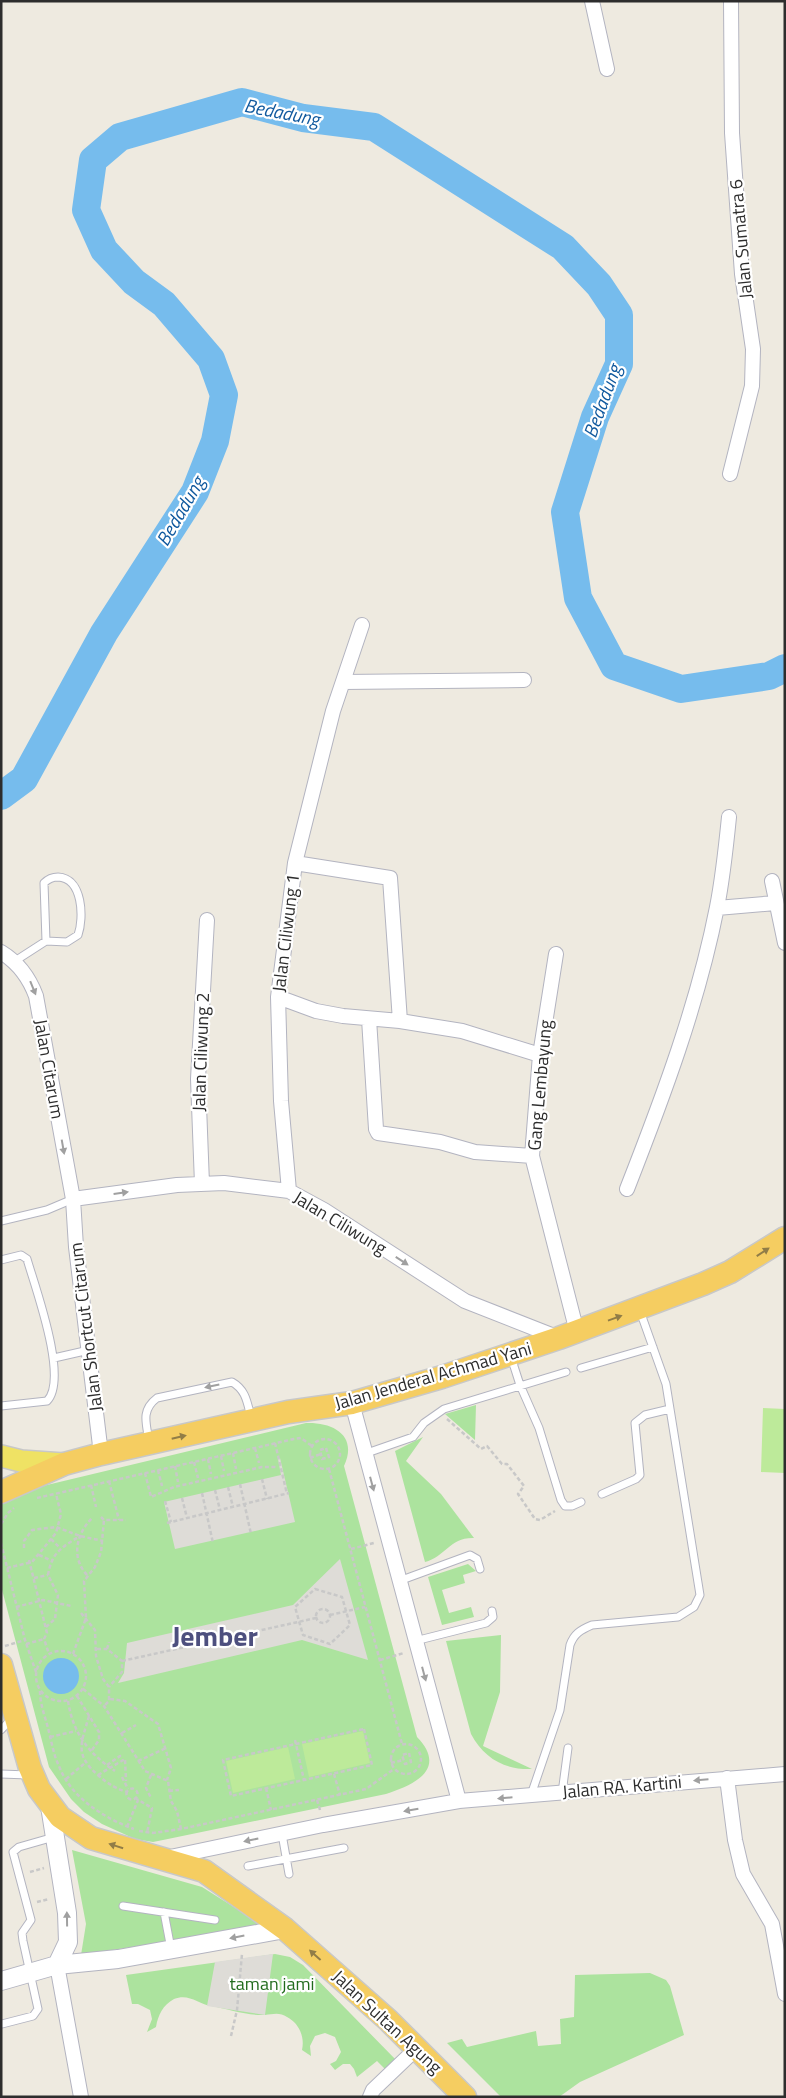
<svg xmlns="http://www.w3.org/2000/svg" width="786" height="2098" viewBox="0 0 786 2098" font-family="'Titillium Web',sans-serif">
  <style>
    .green { fill: #ace39e }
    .pitch { fill: #bdea9a }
    .plaza { fill: #dedcd7 }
    .water { fill: #76bced }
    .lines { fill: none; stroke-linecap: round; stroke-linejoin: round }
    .river { stroke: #76bced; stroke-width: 28 }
    .service-casing { stroke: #b3b4c0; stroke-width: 9 }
    .minor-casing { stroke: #b3b4c0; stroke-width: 16 }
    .tertiary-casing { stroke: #b3b4c0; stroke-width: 20 }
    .primary-casing { stroke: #c8c8c8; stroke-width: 24 }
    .trunk-casing { stroke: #c8c8c8; stroke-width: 25 }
    .path { stroke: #c8c8c8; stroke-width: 2.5; stroke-dasharray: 4 2.5; stroke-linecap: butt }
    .service { stroke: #fff; stroke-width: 7 }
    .minor { stroke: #fff; stroke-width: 14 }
    .tertiary { stroke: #fff; stroke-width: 18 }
    .primary { stroke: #efe264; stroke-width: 21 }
    .trunk { stroke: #f5cd61; stroke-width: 22 }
    .oneway { fill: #a0a0a0 }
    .oneway2 { fill: #917d47 }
    .labels { text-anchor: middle; stroke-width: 4.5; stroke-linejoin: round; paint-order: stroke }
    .street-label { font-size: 18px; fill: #2d2d2d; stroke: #fff }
    .park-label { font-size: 18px; fill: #216b1c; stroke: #fff }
    .water-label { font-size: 19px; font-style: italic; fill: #10599e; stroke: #fff }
    .town-label { font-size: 28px; font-weight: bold; fill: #4d4f7e; stroke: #fff }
  </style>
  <rect width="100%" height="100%" fill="#eeeae0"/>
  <path class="green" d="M 476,1405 L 475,1440 L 445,1414 Z
    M 306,1423 C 334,1422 358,1436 344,1466 L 417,1737 C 448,1769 414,1785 386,1794 L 163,1840 L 153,1842 L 135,1839 L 102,1824 L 84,1812 L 71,1799 L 49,1767 L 1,1586 L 1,1505 L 14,1495 L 26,1490 Z
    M 423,1437 L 406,1461 L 441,1494 L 474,1538 C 450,1537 445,1557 425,1562 L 395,1451 Z
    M 468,1564 L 476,1571 L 463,1575 L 465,1583 L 442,1590 L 449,1613 L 471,1607 L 474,1617 L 442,1625 L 428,1577 Z
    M 501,1635 L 500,1692 L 483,1746 L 532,1769 C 504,1770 484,1758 471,1734 L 446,1641 Z
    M 72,1850 L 202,1887 L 264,1926 L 81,1955 L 86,1924 Z
    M 275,1954 L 290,1957 L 303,1965 L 397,2061 L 386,2070 L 377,2061 L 357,2077 L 354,2069 L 350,2064 L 343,2064 L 335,2070 L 330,2064 L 336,2061 L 341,2052 L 335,2037 L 325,2033 L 315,2036 L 310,2046 L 311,2056 L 302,2050 C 305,2037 299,2023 287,2017 C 280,2012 273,2014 265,2015 C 248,2016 228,2009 211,2006 C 198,2004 189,1993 174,1999 C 163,2005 158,2015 156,2027 L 147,2032 L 152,2019 L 150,2010 L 138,2004 L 132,2004 L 126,1975 Z
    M 650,1973 L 666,1980 L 670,1986 L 684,2035 L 580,2082 L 559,2097 L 501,2097 L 447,2043 L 462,2039 L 467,2047 L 536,2031 L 538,2046 L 561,2044 L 560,2019 L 574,2017 L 575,1975 Z"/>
  <path class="pitch" d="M 763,1408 L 785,1409 L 785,1473 L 761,1472 Z
    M 363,1731 L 370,1763 L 309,1777 L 302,1744 Z
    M 288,1747 L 295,1779 L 233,1793 L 226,1761 Z"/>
  <path class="plaza" d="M 280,1458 L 295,1522 L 175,1549 L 164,1502 L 281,1475 L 278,1459 Z
    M 340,1559 L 368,1660 L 302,1640 L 118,1683 L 124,1673 L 127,1643 L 293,1605 Z
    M 273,1954 L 265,2015 L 207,2006 L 215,1962 Z"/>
  <path class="water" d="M43 1676a18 18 0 1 1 36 0a18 18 0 1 1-36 0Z"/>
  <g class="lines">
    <path class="river" d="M 1,796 L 24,779 L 104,633 L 195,492 L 215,441 L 224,395 L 211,359 L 164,304 L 134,282 L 104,250 L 86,210 L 93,160 L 120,137 L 242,102 L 303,118 L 374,127 L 563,247 L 599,285 L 619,315 L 619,364 L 595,417 L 565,512 L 578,598 L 614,666 L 681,689 L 769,676 L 785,668"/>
    <g class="service-casing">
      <path id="service" d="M 15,961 L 46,941 L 67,942 L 78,935 C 84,918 83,878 58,877 C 52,877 48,879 44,883 L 46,941
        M 1,1221 L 47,1210 L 73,1199
        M 1,1260 L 21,1255 L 27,1259 C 35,1287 69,1379 47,1401 L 1,1406
        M 511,1357 L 520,1385 L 539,1428 L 561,1500 L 565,1506 L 572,1506 L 581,1502
        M 54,1358 L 89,1350
        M 581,1368 L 653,1347
        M 149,1440 C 146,1423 141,1410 157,1398 L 232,1382 C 246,1390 247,1402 251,1417
        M 364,1454 L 413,1437 L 424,1423 L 444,1409 L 566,1372
        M 602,1494 L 636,1479 L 640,1475 L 635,1423 L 645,1415 L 670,1409
        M 399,1581 L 470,1555 L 477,1559 L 480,1569
        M 415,1641 L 486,1623 L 493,1617 L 492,1611
        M 1,1730 L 12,1718
        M 1,1774 L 28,1775
        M 562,1793 L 568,1748
        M 531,1795 L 560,1710 L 570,1645 C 574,1634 580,1630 592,1625 L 678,1617 L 694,1607 L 700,1595 L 666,1384 L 640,1311
        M 282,1834 L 289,1874
        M 248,1866 L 344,1848
        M 123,1906 L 215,1920
        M 164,1912 L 171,1949
        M 2,2024 L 33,2016 L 38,2009 L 23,1941 L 22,1933 L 31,1920 L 13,1852 L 19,1847 L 54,1837"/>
    </g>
    <g class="minor-casing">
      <path id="minor" d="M 592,1 L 607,69
        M 730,474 L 752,386 L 753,349 L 742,274 L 732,133 L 731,1
        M 343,682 L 524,680
        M 295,863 L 390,878 L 400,1021
        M 772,881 L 785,943
        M 717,908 L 775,903
        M 1,952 C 19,963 29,977 36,996 L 73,1199 L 76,1247 L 101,1454
        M 556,954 L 540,1055 L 532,1156 L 577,1332
        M 278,997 L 316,1011 L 343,1016 L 400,1021 L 462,1031 L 540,1055
        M 369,1019 L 376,1129 L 378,1133 L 440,1142 L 475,1152 L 532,1156
        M 202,1184 L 198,1079 L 207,920
        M 627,1189 C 663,1097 698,1004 717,907 C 723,877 726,847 729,817
        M 289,1191 L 281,1101 L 278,997 L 295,863 L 333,711 L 362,625
        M 73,1199 L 177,1185 L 224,1183 L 289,1191 L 324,1210 L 465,1301 L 559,1338
        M 352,1403 L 459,1801
        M 727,1778 L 735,1840 L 743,1874 L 772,1924 L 785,1994
        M 170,1857 L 323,1825 L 459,1801 L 785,1774
        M 57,1965 L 81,2097
        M 370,2097 L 373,2090 L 417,2048"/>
    </g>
    <g class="tertiary-casing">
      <path id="tertiary" d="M 50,1806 L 67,1913 L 68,1942 L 57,1965
        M 1,1981 L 57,1965 L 118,1959 L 285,1929"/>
    </g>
    <g class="primary-casing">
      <path id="primary" d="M 1,1456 L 21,1461 L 64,1464"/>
    </g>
    <g class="trunk-casing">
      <path id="trunk" d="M 1,1492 L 64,1464 L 101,1454 L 288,1412 L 352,1403 L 442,1377 L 559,1338 L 703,1284 L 730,1272 L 785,1238
        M 1,1665 L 30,1768 L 39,1789 L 60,1817 L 91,1838 L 204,1871 L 285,1929 L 388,2020 L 465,2097"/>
    </g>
    <path class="path" d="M 447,1419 L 481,1449 L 487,1446 L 502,1464 L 507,1464 L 524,1486 L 518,1494 L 535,1519 L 540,1520 L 555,1511
      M310 1454a15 15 0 1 1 30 0a15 15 0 1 1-30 0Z
      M 275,1443 L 287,1494
      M 255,1448 L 259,1463
      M 326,1448 L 329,1457 L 322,1459 L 320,1450 Z
      M 233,1453 L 236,1469
      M 221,1456 L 224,1471
      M 310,1458 L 321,1454
      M 208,1459 L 211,1474
      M 194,1462 L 198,1478
      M 175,1466 L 178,1482
      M 329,1469 L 402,1744
      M 158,1470 L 162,1486
      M 145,1473 L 151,1497 L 174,1487 L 262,1467 L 276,1467
      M 262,1479 L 267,1499
      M 109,1481 L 119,1520
      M 240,1484 L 251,1534
      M 91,1485 L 96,1507
      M 228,1487 L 233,1507
      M 215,1490 L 220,1510
      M 202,1493 L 213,1543
      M 37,1498 L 294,1439 L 301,1438 L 312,1446
      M 182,1498 L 187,1518
      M 165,1501 L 171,1522
      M 101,1517 L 104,1520 L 126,1520
      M 167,1523 L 289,1493
      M 1,1524 L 8,1513 L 14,1508
      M 51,1539 L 60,1548
      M 1,1543 L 25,1640 L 36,1672
      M 24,1548 L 24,1541 L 32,1530 L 56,1527 L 80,1536 L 103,1541
      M 351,1549 L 374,1543
      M 39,1555 L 52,1561
      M 29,1560 L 47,1633 L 44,1639 L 49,1654
      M 7,1568 L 32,1562 L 56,1533 L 61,1514 L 56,1494
      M 87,1575 C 71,1558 76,1534 92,1518
      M 34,1578 L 48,1575
      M 315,1589 L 342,1597 L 350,1625 L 330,1644 L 303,1635 L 295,1607 Z
      M 16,1607 L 43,1600 L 71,1606
      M316 1616a7 7 0 1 1 14 0a7 7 0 1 1-14 0Z
      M 81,1613 L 95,1630 L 96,1656 L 103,1679 L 109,1687 L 109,1701 L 104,1706
      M 330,1615 L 365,1607
      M 46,1627 L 55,1619 L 58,1595 L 48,1575 C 52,1552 61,1548 80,1536
      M 26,1644 L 44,1639
      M 5,1646 L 25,1640
      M 97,1649 L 107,1649 L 122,1661 L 122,1672 L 109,1687
      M 107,1649 L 109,1642
      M36 1676a25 25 0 1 1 50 0a25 25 0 1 1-50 0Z
      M 73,1654 L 86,1618 L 84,1581 L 95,1567 L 101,1552 L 104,1520
      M 380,1660 L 404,1653
      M 122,1661 L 316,1618
      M 83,1689 L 104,1706 L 145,1771 L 168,1781 L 171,1801 L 177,1811 L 181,1829
      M 40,1691 C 40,1705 46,1719 49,1732 C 52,1744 54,1756 59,1766 C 71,1798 104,1818 134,1829
      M 77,1696 L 99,1732 L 99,1740 L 92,1750
      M 110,1699 L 125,1701 L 158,1724 L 171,1768 L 167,1780
      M 68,1701 C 73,1733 88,1753 115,1771
      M 89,1716 C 81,1744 74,1755 99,1776 C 108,1784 115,1788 127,1792
      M 364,1729 L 372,1765 L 231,1796 L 223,1760 Z
      M 122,1733 L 136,1725
      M 50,1737 L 76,1731
      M 295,1740 L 304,1780
      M391 1759a15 15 0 1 1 30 0a15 15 0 1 1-30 0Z
      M 409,1753 L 411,1762 L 405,1764 L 402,1755 Z
      M 138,1761 L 166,1748
      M 391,1763 L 403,1760
      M 107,1765 L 120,1756 L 119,1754
      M 334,1774 L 340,1795
      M 98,1775 L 125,1759 L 126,1781
      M 151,1775 L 146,1788 L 151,1798
      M 122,1777 L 128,1789
      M 66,1779 L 85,1763
      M 266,1788 L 271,1810
      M126.5 1794a5.5 5.5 0 1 1 11 0a5.5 5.5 0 1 1-11 0Z
      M 169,1791 L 179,1790
      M 135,1798 L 152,1808 L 147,1833
      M 317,1800 L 320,1810
      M 127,1827 L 138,1800
      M 139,1831 L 153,1833 L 181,1829 L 366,1789 L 394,1769
      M 30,1872 L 44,1868
      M 37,1902 L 49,1899
      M 231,2036 L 237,2010 L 242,1954"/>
    <use href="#service" class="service"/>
    <use href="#minor" class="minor"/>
    <use href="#tertiary" class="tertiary"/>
    <use href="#primary" class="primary"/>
    <use href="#trunk" class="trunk"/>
  </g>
  <defs><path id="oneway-solid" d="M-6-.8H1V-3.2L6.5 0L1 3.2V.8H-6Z" transform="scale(1.25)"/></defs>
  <g class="oneway">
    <use href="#oneway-solid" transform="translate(33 988) rotate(68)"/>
    <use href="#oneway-solid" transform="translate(63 1147) rotate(80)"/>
    <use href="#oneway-solid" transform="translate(121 1193) rotate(-8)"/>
    <use href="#oneway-solid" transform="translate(402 1261) rotate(33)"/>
    <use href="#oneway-solid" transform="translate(212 1386) rotate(168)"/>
    <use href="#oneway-solid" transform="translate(372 1484) rotate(75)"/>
    <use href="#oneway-solid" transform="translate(424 1674) rotate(75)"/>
    <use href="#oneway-solid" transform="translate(701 1780) rotate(175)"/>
    <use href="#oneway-solid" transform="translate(505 1798) rotate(175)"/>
    <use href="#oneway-solid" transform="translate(411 1810) rotate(170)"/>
    <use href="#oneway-solid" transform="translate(251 1840) rotate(168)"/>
    <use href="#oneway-solid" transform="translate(67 1919) rotate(-91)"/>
    <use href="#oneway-solid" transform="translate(237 1937) rotate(169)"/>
  </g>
  <g class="oneway2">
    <use href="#oneway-solid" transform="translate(763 1252) rotate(-33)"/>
    <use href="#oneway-solid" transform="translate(615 1318) rotate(-20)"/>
    <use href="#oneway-solid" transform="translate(179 1437) rotate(-13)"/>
    <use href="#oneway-solid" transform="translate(116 1846) rotate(-162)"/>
    <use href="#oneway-solid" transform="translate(315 1955) rotate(-138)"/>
  </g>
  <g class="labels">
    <g class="street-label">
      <text transform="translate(741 239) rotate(-95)" y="6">Jalan Sumatra 6</text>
      <text transform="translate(286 933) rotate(-83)" y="6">Jalan Ciliwung 1</text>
      <text transform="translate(201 1052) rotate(-88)" y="6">Jalan Ciliwung 2</text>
      <text transform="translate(49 1069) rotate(80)" y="6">Jalan Citarum</text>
      <text transform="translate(540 1085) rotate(-85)" y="6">Gang Lembayung</text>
      <text transform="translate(340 1223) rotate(31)" y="6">Jalan Ciliwung</text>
      <text transform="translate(86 1327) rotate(-97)" y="6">Jalan Shortcut Citarum</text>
      <text transform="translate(433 1376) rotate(-16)" y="6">Jalan Jenderal Achmad Yani</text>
      <text transform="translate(622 1787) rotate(-5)" y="6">Jalan RA. Kartini</text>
      <text transform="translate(387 2022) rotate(43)" y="6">Jalan Sultan Agung</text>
    </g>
    <g class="park-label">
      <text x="272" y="1990">taman jami</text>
    </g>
    <g class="water-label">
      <text transform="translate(282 112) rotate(11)" y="7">Bedadung</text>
      <text transform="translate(602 401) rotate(-70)" y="7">Bedadung</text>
      <text transform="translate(180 511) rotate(-60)" y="7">Bedadung</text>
    </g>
    <g class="town-label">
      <text x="215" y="1646">Jember</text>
    </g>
  </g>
  <rect width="786" height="2098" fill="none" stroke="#2d2d2d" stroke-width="5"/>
</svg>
